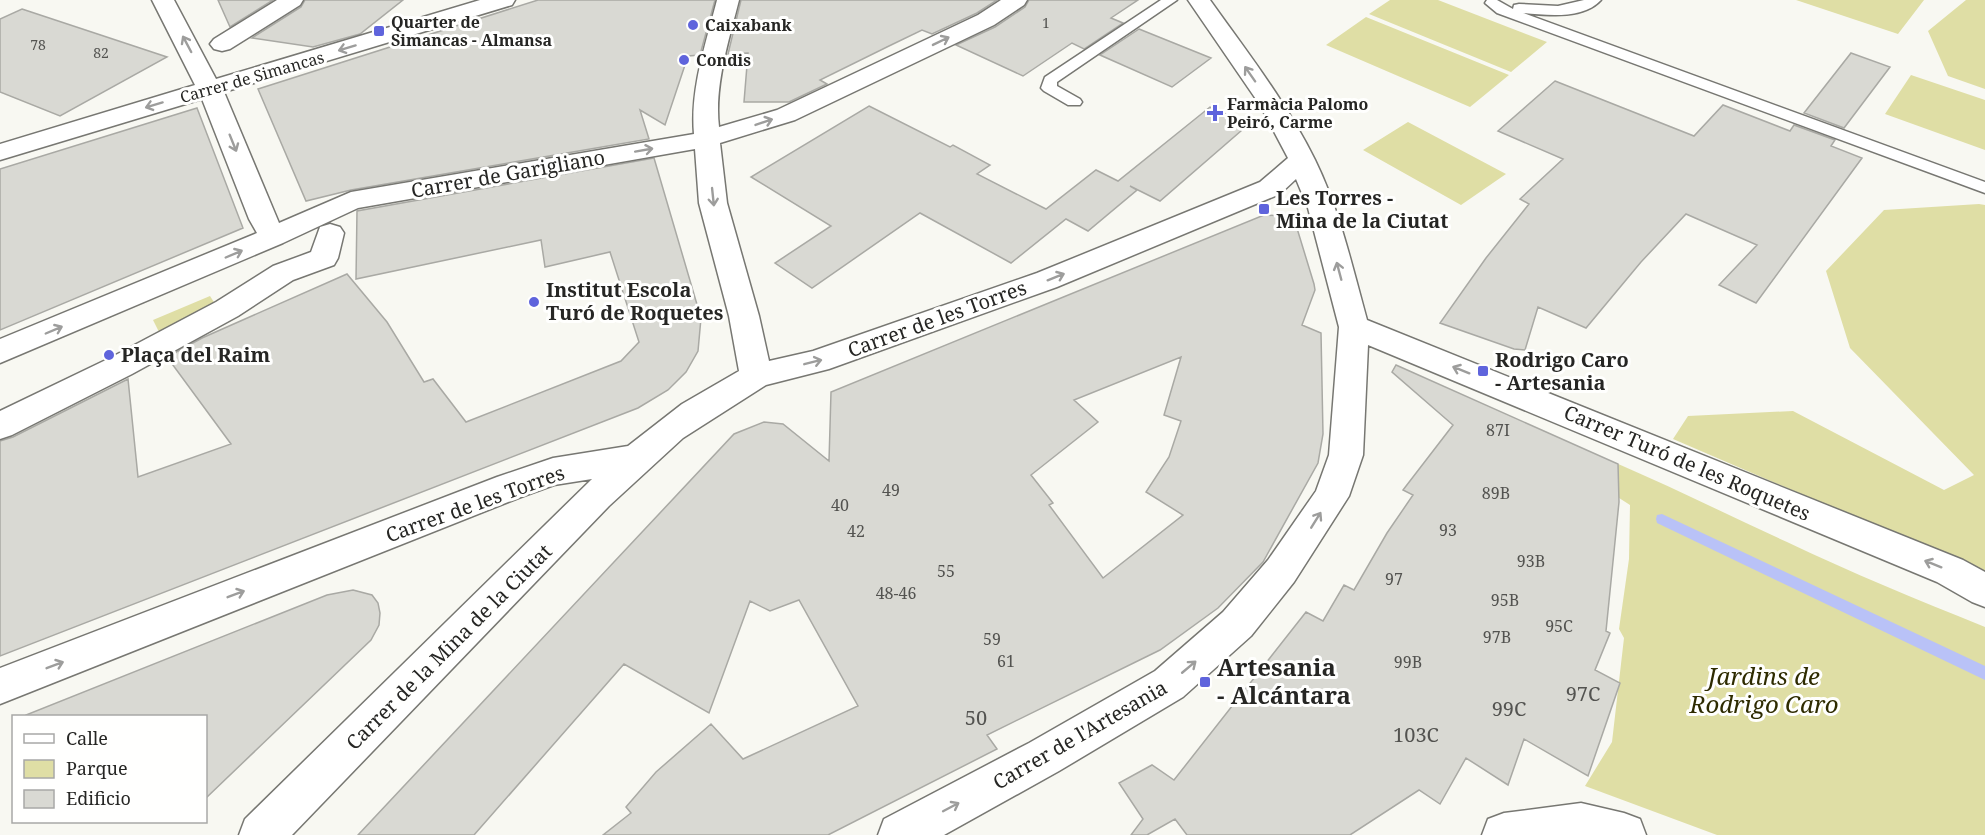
<svg xmlns="http://www.w3.org/2000/svg" width="1985" height="835" viewBox="0 0 1985 835" font-family="'Noto Serif',serif">
  <style>
    .green { fill: #dfdea5 }
    .lines { fill: none; stroke-linecap: round; stroke-linejoin: round }
    .stream { fill: #b9c2f7; fill-rule: evenodd }
    .building { fill: #d9d9d3; stroke: #a9a9a4; stroke-width: 1.5; fill-rule: evenodd }
    .lane-casing { stroke: #777772; stroke-width: 3 }
    .street-casing { stroke: #777772; stroke-width: 3 }
    .lane { fill: #fff; fill-rule: evenodd }
    .street { fill: #fff; fill-rule: evenodd }
    .oneway { stroke: #9d9d9c }
    .poi-dot { fill: #5f64dc; stroke: #fffffe; stroke-width: 2 }
    .labels { text-anchor: middle; stroke-width: 6; stroke-linejoin: round; paint-order: stroke }
    .far-number-label { font-size: 14px; fill: #535350 }
    .far-poi-label { font-size: 16px; font-weight: bold; fill: #262624; stroke: #fffffe; text-anchor: start }
    .far-street-label { font-size: 16px; fill: #262624; stroke: #fffffe }
    .number-label { font-size: 16px; fill: #535350 }
    .street-label { font-size: 20px; fill: #262624; stroke: #fffffe }
    .poi-label { font-size: 20px; font-weight: bold; fill: #262624; stroke: #fffffe; text-anchor: start }
    .near-number-label { font-size: 20px; fill: #535350 }
    .near-poi-label { font-size: 24px; font-weight: bold; fill: #262624; stroke: #fffffe; text-anchor: start }
    .near-park-label { font-size: 24px; font-style: italic; fill: #2e2b00; stroke: #fffffe }
  </style>
  <rect width="100%" height="100%" fill="#f8f8f2"/>
  <path class="green" d="M 1390,0 L 1438,0 L 1547,42 L 1511,72 L 1369,14 Z
    M 1796,0 L 1924,0 L 1898,34 Z
    M 1966,0 L 1985,0 L 1985,89 L 1948,76 L 1928,31 Z
    M 1366,17 L 1509,75 L 1470,107 L 1326,45 Z
    M 1911,75 L 1985,100 L 1985,150 L 1885,114 Z
    M 1408,122 L 1506,174 L 1461,205 L 1363,150 Z
    M 1979,204 L 1985,205 L 1985,573 L 1673,439 L 1688,416 L 1793,411 L 1944,490 L 1974,475 L 1850,348 L 1826,271 L 1884,210 Z
    M 210,296 L 219,310 L 161,336 L 153,320 Z
    M 1616,463 C 1674,488 1730,516 1787,542 C 1852,573 1918,600 1985,627 L 1985,835 L 1717,835 L 1585,786 L 1612,742 L 1624,638 L 1619,629 L 1629,559 L 1630,505 L 1616,496 Z"/>
  <g class="lines">
    <path class="stream" d="M 1662,514 L 1985,666 L 1985,680 L 1657,523 L 1656,519 L 1657,515 Z"/>
  </g>
  <path class="building" d="M 218,0 L 273,0 L 230,27 Z
    M 305,0 L 403,0 L 360,34 L 313,47 L 252,38 L 301,7 Z
    M 538,0 L 715,0 L 700,55 L 688,56 L 665,125 L 640,110 L 649,139 L 351,190 L 306,201 L 258,89 Z
    M 741,0 L 997,0 L 977,13 L 932,34 L 922,30 L 889,46 L 820,80 L 827,84 L 789,102 L 744,102 L 748,53 L 728,54 Z
    M 1029,0 L 1138,0 L 1111,18 L 1123,23 L 1084,49 L 1072,43 L 1023,76 L 956,45 L 995,27 L 1025,7 Z
    M 22,9 L 167,57 L 60,116 L 0,92 L 0,19 Z
    M 1139,29 L 1211,58 L 1172,87 L 1100,55 Z
    M 1851,53 L 1890,67 L 1844,128 L 1804,113 Z
    M 1555,81 L 1694,136 L 1723,105 L 1790,131 L 1794,125 L 1835,140 L 1831,146 L 1862,158 L 1756,303 L 1719,285 L 1757,245 L 1686,214 L 1641,262 L 1586,328 L 1538,307 L 1525,350 L 1514,349 L 1440,323 L 1486,258 L 1529,204 L 1520,199 L 1563,159 L 1498,131 Z
    M 869,106 L 950,147 L 953,145 L 990,165 L 977,174 L 1046,209 L 1096,170 L 1118,181 L 1210,107 L 1249,124 L 1160,201 L 1130,186 L 1137,190 L 1088,231 L 1066,219 L 1011,263 L 920,213 L 812,288 L 775,263 L 831,226 L 751,177 Z
    M 197,108 L 243,228 L 0,330 L 0,169 Z
    M 654,158 L 701,318 L 698,351 L 686,372 L 668,390 L 638,408 L 0,656 L 0,441 L 13,437 L 128,379 L 138,477 L 231,444 L 167,357 L 202,338 L 347,274 L 387,322 L 424,382 L 433,379 L 466,422 L 621,361 L 639,342 L 610,252 L 545,267 L 541,240 L 356,279 L 357,211 Z
    M 1264,215 L 1284,216 L 1296,225 L 1314,284 L 1315,290 L 1302,325 L 1321,333 L 1323,434 L 1318,463 L 1263,562 L 1218,608 L 1160,650 L 987,735 L 997,749 L 828,835 L 603,835 L 631,813 L 626,807 L 656,772 L 711,724 L 743,759 L 858,706 L 799,600 L 770,611 L 750,601 L 709,713 L 624,664 L 474,835 L 358,835 L 734,434 L 764,422 L 783,424 L 829,461 L 831,392 ZM 1181,357 L 1164,415 L 1181,421 L 1169,457 L 1146,492 L 1183,515 L 1103,578 L 1049,505 L 1053,503 L 1031,475 L 1098,422 L 1074,400 Z
    M 1396,365 L 1618,464 L 1619,502 L 1606,631 L 1610,633 L 1595,670 L 1620,683 L 1588,776 L 1524,739 L 1508,785 L 1466,758 L 1440,804 L 1419,790 L 1350,835 L 1187,835 L 1175,819 L 1147,835 L 1131,835 L 1143,819 L 1119,783 L 1152,765 L 1174,780 L 1306,612 L 1323,621 L 1344,585 L 1354,590 L 1387,533 L 1413,495 L 1403,490 L 1453,425 L 1392,372 Z
    M 353,590 L 372,595 L 378,603 L 380,613 L 379,625 L 371,640 L 206,798 L 206,717 L 26,717 L 26,715 L 327,595 Z"/>
  <g class="lines">
    <g class="lane-casing">
      <path id="lane" d="M 1161,0 L 1177,0 L 1057,82 L 1057,86 L 1080,99 L 1082,102 L 1080,105 L 1068,105 L 1044,91 L 1041,88 L 1045,77 Z
        M 1487,0 L 1497,0 L 1513,9 L 1514,5 L 1519,4 L 1558,6 L 1584,0 L 1601,0 C 1583,20 1546,15 1523,13 L 1985,182 L 1985,193 L 1497,13 L 1485,3 Z"/>
    </g>
    <g class="street-casing">
      <path id="street" d="M 152,0 L 174,0 L 216,79 L 480,0 L 515,0 L 512,5 L 224,92 L 279,223 L 351,192 L 694,134 C 690,89 706,43 717,0 L 739,0 C 729,40 714,86 719,127 L 777,110 L 978,15 L 1001,0 L 1027,0 L 1024,5 L 994,25 L 795,120 L 720,143 L 727,203 L 759,316 L 769,361 L 813,351 L 1037,273 L 1260,182 L 1288,158 L 1260,105 L 1188,0 L 1210,0 C 1247,52 1287,103 1315,160 C 1340,211 1352,266 1367,320 L 1963,560 L 1985,572 L 1985,607 L 1972,602 L 1937,582 L 1368,345 L 1363,455 L 1349,496 L 1294,582 L 1251,636 L 1183,697 L 1059,771 L 944,835 L 878,835 L 884,819 L 1029,743 L 1155,671 L 1223,612 L 1268,560 L 1316,491 L 1329,455 L 1339,327 L 1308,208 L 1296,179 L 1280,194 L 1057,287 L 829,369 L 766,385 L 683,438 L 609,506 L 292,835 L 239,835 L 245,819 L 592,479 L 554,485 L 521,497 L 0,704 L 0,668 L 497,477 L 553,458 L 628,446 L 682,404 L 739,371 L 729,316 L 699,203 L 695,149 L 358,208 L 283,243 L 0,363 L 0,339 L 257,233 L 249,219 L 202,99 L 0,160 L 0,144 L 195,85 Z
        M 277,0 L 303,0 L 300,5 L 230,49 L 222,51 L 214,49 L 210,44 L 214,39 Z
        M 330,224 L 340,227 L 344,233 L 338,258 L 334,265 L 293,280 L 238,316 L 132,374 L 12,435 L 0,439 L 0,411 L 110,358 L 216,302 L 273,266 L 311,252 L 320,227 Z
        M 1581,803 L 1624,813 L 1640,819 L 1646,835 L 1482,835 L 1488,819 L 1504,813 Z"/>
    </g>
    <use href="#lane" class="lane"/>
    <use href="#street" class="street"/>
  </g>
  <defs><path id="oneway-shaft" d="M-6 0H5M1.5-3L5.5 0L1.5 3" fill="none" stroke-width="1.6" stroke-linecap="round" stroke-linejoin="round" transform="scale(1.5)"/></defs>
  <g class="oneway">
    <use href="#oneway-shaft" transform="translate(941 41) rotate(-26)"/>
    <use href="#oneway-shaft" transform="translate(187 44) rotate(-118)"/>
    <use href="#oneway-shaft" transform="translate(347 48) rotate(163)"/>
    <use href="#oneway-shaft" transform="translate(1250 74) rotate(-125)"/>
    <use href="#oneway-shaft" transform="translate(154 105) rotate(163)"/>
    <use href="#oneway-shaft" transform="translate(764 122) rotate(-19)"/>
    <use href="#oneway-shaft" transform="translate(233 143) rotate(68)"/>
    <use href="#oneway-shaft" transform="translate(644 150) rotate(-10)"/>
    <use href="#oneway-shaft" transform="translate(713 197) rotate(84)"/>
    <use href="#oneway-shaft" transform="translate(234 254) rotate(-23)"/>
    <use href="#oneway-shaft" transform="translate(1339 271) rotate(-105)"/>
    <use href="#oneway-shaft" transform="translate(1056 277) rotate(-22)"/>
    <use href="#oneway-shaft" transform="translate(54 330) rotate(-23)"/>
    <use href="#oneway-shaft" transform="translate(813 362) rotate(-14)"/>
    <use href="#oneway-shaft" transform="translate(1461 370) rotate(-158)"/>
    <use href="#oneway-shaft" transform="translate(1316 520) rotate(-58)"/>
    <use href="#oneway-shaft" transform="translate(1933 564) rotate(-158)"/>
    <use href="#oneway-shaft" transform="translate(236 594) rotate(-21)"/>
    <use href="#oneway-shaft" transform="translate(55 665) rotate(-21)"/>
    <use href="#oneway-shaft" transform="translate(1189 667) rotate(-40)"/>
    <use href="#oneway-shaft" transform="translate(951 807) rotate(-28)"/>
  </g>
  <g class="poi-dot">
    <circle cx="693" cy="25" r="6"/>
    <rect x="373" y="25" width="12" height="12" rx="3"/>
    <circle cx="684" cy="60" r="6"/>
    <path d="M1212 104h6v6h6v6h-6v6h-6v-6h-6v-6h6z"/>
    <rect x="1258" y="203" width="12" height="12" rx="3"/>
    <circle cx="534" cy="302" r="6"/>
    <circle cx="109" cy="355" r="6"/>
    <rect x="1477" y="365" width="12" height="12" rx="3"/>
    <rect x="1199" y="676" width="12" height="12" rx="3"/>
  </g>
  <g class="labels">
    <g class="far-number-label">
      <text x="1046" y="28">1</text>
      <text x="38" y="50">78</text>
      <text x="101" y="58">82</text>
    </g>
    <g class="far-poi-label">
      <text x="391" y="28">Quarter de<tspan x="391" dy="18">Simancas - Almansa</tspan></text>
      <text x="705" y="31">Caixabank</text>
      <text x="696" y="66">Condis</text>
      <text x="1227" y="110">Farmàcia Palomo<tspan x="1227" dy="18">Peiró, Carme</tspan></text>
    </g>
    <g class="far-street-label">
      <text transform="translate(252 77) rotate(-16)" y="6">Carrer de Simancas</text>
    </g>
    <g class="number-label">
      <text x="1498" y="436">87I</text>
      <text x="891" y="496">49</text>
      <text x="1496" y="499">89B</text>
      <text x="840" y="511">40</text>
      <text x="1448" y="536">93</text>
      <text x="856" y="537">42</text>
      <text x="1531" y="567">93B</text>
      <text x="946" y="577">55</text>
      <text x="1394" y="585">97</text>
      <text x="896" y="599">48-46</text>
      <text x="1505" y="606">95B</text>
      <text x="1559" y="632">95C</text>
      <text x="1497" y="643">97B</text>
      <text x="992" y="645">59</text>
      <text x="1006" y="667">61</text>
      <text x="1408" y="668">99B</text>
    </g>
    <g class="street-label">
      <text transform="translate(508 174) rotate(-10)" y="7">Carrer de Garigliano</text>
      <text transform="translate(937 319) rotate(-20)" y="7">Carrer de les Torres</text>
      <text transform="translate(1687 463) rotate(23)" y="7">Carrer Turó de les Roquetes</text>
      <text transform="translate(475 504) rotate(-20)" y="7">Carrer de les Torres</text>
      <text transform="translate(449 647) rotate(-45)" y="7">Carrer de la Mina de la Ciutat</text>
      <text transform="translate(1080 735) rotate(-30)" y="7">Carrer de l'Artesania</text>
    </g>
    <g class="poi-label">
      <text x="1276" y="205">Les Torres -<tspan x="1276" dy="23">Mina de la Ciutat</tspan></text>
      <text x="546" y="297">Institut Escola<tspan x="546" dy="23">Turó de Roquetes</tspan></text>
      <text x="121" y="362">Plaça del Raim</text>
      <text x="1495" y="367">Rodrigo Caro<tspan x="1495" dy="23">- Artesania</tspan></text>
    </g>
    <g class="near-number-label">
      <text x="1583" y="701">97C</text>
      <text x="1509" y="716">99C</text>
      <text x="976" y="725">50</text>
      <text x="1416" y="742">103C</text>
    </g>
    <g class="near-poi-label">
      <text x="1217" y="676">Artesania<tspan x="1217" dy="28">- Alcántara</tspan></text>
    </g>
    <g class="near-park-label">
      <text x="1764" y="685">Jardins de<tspan x="1764" dy="28">Rodrigo Caro</tspan></text>
    </g>
  </g>
  <rect x="12" y="715" width="195" height="108" fill="#fffffe" stroke="#a8a8a7" stroke-width="1.5"/>
  <rect x="24" y="734" width="30" height="9" fill="#ffffff" stroke="#a8a8a7" stroke-width="1.5"/>
  <text x="66" y="745" font-size="18" fill="#262624">Calle</text>
  <rect x="24" y="760" width="30" height="18" fill="#dfdea5" stroke="#a8a8a7" stroke-width="1.5"/>
  <text x="66" y="775" font-size="18" fill="#262624">Parque</text>
  <rect x="24" y="790" width="30" height="18" fill="#d9d9d3" stroke="#a8a8a7" stroke-width="1.5"/>
  <text x="66" y="805" font-size="18" fill="#262624">Edificio</text>
</svg>
